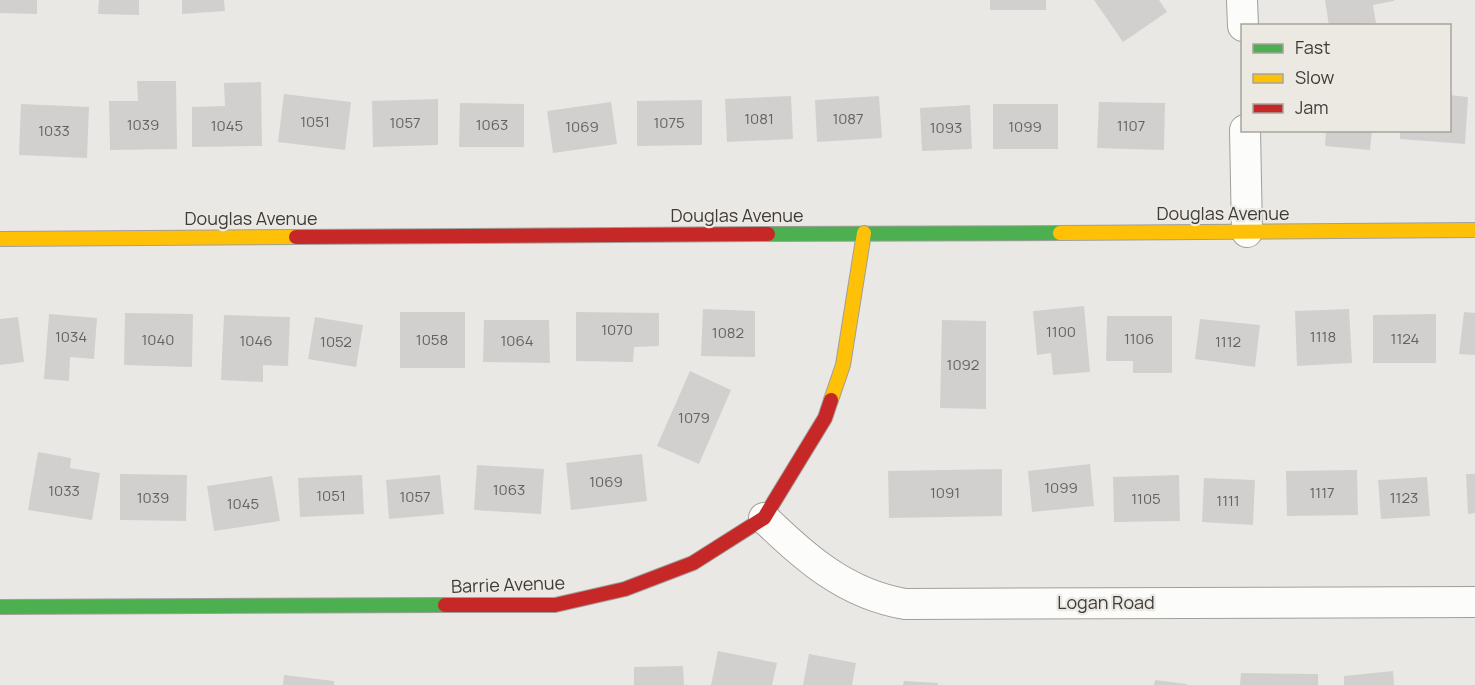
<svg xmlns="http://www.w3.org/2000/svg" width="1475" height="685" viewBox="0 0 1475 685" font-family="Manrope,sans-serif">
  <style>
    .building { fill: #d2d0cf }
    .lines { fill: none; stroke-linecap: round; stroke-linejoin: round }
    .street-casing { stroke: #a09f9c; stroke-width: 32 }
    .fast-casing { stroke: #a09f9c; stroke-width: 16 }
    .slow-casing { stroke: #a09f9c; stroke-width: 16 }
    .jam-casing { stroke: #a09f9c; stroke-width: 16 }
    .street { stroke: #fcfcfb; stroke-width: 30 }
    .fast { stroke: #4caf50; stroke-width: 14 }
    .slow { stroke: #ffc107; stroke-width: 14 }
    .jam { stroke: #c62828; stroke-width: 14 }
    .labels { text-anchor: middle; stroke-width: 4.5; stroke-linejoin: round; paint-order: stroke }
    .number-label { font-size: 15px; fill: #636260 }
    .street-label { font-size: 18px; fill: #3d3c3a; stroke: #ece9e3 }
  </style>
  <rect width="100%" height="100%" fill="#eae8e5"/>
  <path class="building" d="M 0,0 L 37,0 L 37,14 L 0,13 Z
    M 99,0 L 139,0 L 139,15 L 98,14 Z
    M 182,0 L 224,0 L 225,11 L 182,14 Z
    M 990,0 L 1046,0 L 1046,10 L 990,10 Z
    M 1094,0 L 1159,0 L 1167,12 L 1123,42 Z
    M 1325,0 L 1394,0 L 1394,1 L 1373,5 L 1376,23 L 1329,26 Z
    M 137,81 L 176,81 L 177,149 L 110,150 L 109,101 L 138,101 Z
    M 261,82 L 262,146 L 192,147 L 192,107 L 225,106 L 224,83 Z
    M 284,94 L 351,102 L 345,150 L 278,142 Z
    M 1450,95 L 1468,97 L 1465,144 L 1400,139 L 1400,130 L 1450,130 Z
    M 791,96 L 793,139 L 727,142 L 725,99 Z
    M 879,96 L 882,138 L 817,142 L 815,100 Z
    M 438,99 L 438,145 L 373,147 L 372,101 Z
    M 702,100 L 702,145 L 637,146 L 637,101 Z
    M 611,102 L 617,144 L 553,153 L 547,111 Z
    M 1099,102 L 1165,103 L 1164,150 L 1097,148 Z
    M 460,103 L 524,104 L 524,147 L 459,147 Z
    M 21,104 L 89,107 L 87,158 L 19,155 Z
    M 993,104 L 1058,104 L 1058,149 L 993,149 Z
    M 970,105 L 972,149 L 922,151 L 920,108 Z
    M 1326,130 L 1372,130 L 1370,150 L 1325,146 Z
    M 1084,306 L 1090,372 L 1053,375 L 1051,353 L 1037,355 L 1033,311 Z
    M 703,309 L 755,311 L 755,357 L 701,356 Z
    M 1349,309 L 1352,363 L 1297,366 L 1295,311 Z
    M 400,312 L 465,312 L 465,368 L 400,368 Z
    M 576,312 L 659,313 L 659,346 L 634,347 L 633,362 L 576,361 Z
    M 1464,312 L 1475,313 L 1475,355 L 1459,354 Z
    M 125,313 L 193,314 L 192,367 L 124,365 Z
    M 49,314 L 97,318 L 94,359 L 70,357 L 69,381 L 44,379 Z
    M 1436,314 L 1436,363 L 1373,363 L 1373,315 Z
    M 224,315 L 290,317 L 288,366 L 263,365 L 263,382 L 221,380 Z
    M 1107,316 L 1172,316 L 1172,373 L 1133,373 L 1133,361 L 1106,361 Z
    M 18,317 L 24,362 L 0,365 L 0,319 Z
    M 315,317 L 363,325 L 356,367 L 308,359 Z
    M 1200,319 L 1260,325 L 1255,367 L 1195,359 Z
    M 484,320 L 549,320 L 550,363 L 483,362 Z
    M 942,320 L 986,321 L 986,409 L 940,408 Z
    M 690,371 L 731,390 L 699,464 L 657,446 Z
    M 38,452 L 71,458 L 70,468 L 100,473 L 92,520 L 28,510 Z
    M 642,454 L 647,501 L 571,510 L 566,463 Z
    M 1090,464 L 1094,506 L 1032,512 L 1028,471 Z
    M 477,465 L 544,469 L 541,514 L 474,510 Z
    M 1002,469 L 1002,516 L 889,518 L 888,471 Z
    M 1357,470 L 1358,515 L 1287,516 L 1286,471 Z
    M 120,474 L 187,475 L 186,521 L 120,520 Z
    M 1466,474 L 1475,474 L 1475,513 L 1468,514 Z
    M 362,475 L 364,514 L 300,517 L 298,478 Z
    M 440,475 L 444,514 L 389,519 L 386,480 Z
    M 1179,475 L 1180,521 L 1114,522 L 1113,477 Z
    M 272,476 L 280,521 L 214,531 L 207,486 Z
    M 1427,477 L 1430,516 L 1381,519 L 1378,480 Z
    M 1204,478 L 1255,480 L 1253,525 L 1202,522 Z
    M 718,651 L 777,663 L 772,685 L 711,685 Z
    M 809,654 L 856,663 L 852,685 L 803,685 Z
    M 683,666 L 684,685 L 634,685 L 634,667 Z
    M 1393,671 L 1394,685 L 1344,685 L 1344,676 Z
    M 1241,673 L 1318,674 L 1318,685 L 1240,685 Z
    M 284,675 L 334,681 L 334,685 L 283,685 Z
    M 1155,680 L 1187,684 L 1187,685 L 1154,685 Z
    M 904,681 L 938,683 L 938,685 L 903,685 Z"/>
  <g class="lines">
    <g class="street-casing">
      <path id="street" d="M 1242,0 L 1243,26
        M 1245,130 L 1247,232
        M 764,518 C 805,558 846,594 905,604 L 1475,602"/>
    </g>
    <g class="fast-casing">
      <path id="fast" d="M 768,234 L 1060,233
        M 0,607 L 445,605"/>
    </g>
    <g class="slow-casing">
      <path id="slow" d="M 1060,233 L 1475,230
        M 0,239 L 296,237
        M 831,400 L 843,365 L 864,233"/>
    </g>
    <g class="jam-casing">
      <path id="jam" d="M 296,237 L 768,234
        M 445,605 L 555,605 L 625,589 L 693,563 L 764,518 L 825,418 L 831,400"/>
    </g>
    <use href="#street" class="street"/>
    <use href="#fast" class="fast"/>
    <use href="#slow" class="slow"/>
    <use href="#jam" class="jam"/>
  </g>
  <g class="labels">
    <g class="number-label">
      <text x="759" y="124">1081</text>
      <text x="848" y="124">1087</text>
      <text x="315" y="127">1051</text>
      <text x="405" y="128">1057</text>
      <text x="669" y="128">1075</text>
      <text x="143" y="130">1039</text>
      <text x="492" y="130">1063</text>
      <text x="227" y="131">1045</text>
      <text x="1131" y="131">1107</text>
      <text x="582" y="132">1069</text>
      <text x="1025" y="132">1099</text>
      <text x="946" y="133">1093</text>
      <text x="54" y="136">1033</text>
      <text x="617" y="335">1070</text>
      <text x="1061" y="337">1100</text>
      <text x="728" y="338">1082</text>
      <text x="71" y="342">1034</text>
      <text x="1323" y="342">1118</text>
      <text x="1139" y="344">1106</text>
      <text x="1405" y="344">1124</text>
      <text x="158" y="345">1040</text>
      <text x="432" y="345">1058</text>
      <text x="256" y="346">1046</text>
      <text x="517" y="346">1064</text>
      <text x="336" y="347">1052</text>
      <text x="1228" y="347">1112</text>
      <text x="963" y="370">1092</text>
      <text x="694" y="423">1079</text>
      <text x="606" y="487">1069</text>
      <text x="1061" y="493">1099</text>
      <text x="509" y="495">1063</text>
      <text x="64" y="496">1033</text>
      <text x="945" y="498">1091</text>
      <text x="1322" y="498">1117</text>
      <text x="331" y="501">1051</text>
      <text x="415" y="502">1057</text>
      <text x="153" y="503">1039</text>
      <text x="1404" y="503">1123</text>
      <text x="1146" y="504">1105</text>
      <text x="1228" y="506">1111</text>
      <text x="243" y="509">1045</text>
    </g>
    <g class="street-label">
      <text x="1223" y="220">Douglas Avenue</text>
      <text x="737" y="222">Douglas Avenue</text>
      <text x="251" y="225">Douglas Avenue</text>
      <text transform="translate(508 585) rotate(-2)" y="6">Barrie Avenue</text>
      <text x="1106" y="609">Logan Road</text>
    </g>
  </g>
  <rect x="1241" y="24" width="210" height="108" fill="#ece9e3" stroke="#a6a49f" stroke-width="1.5"/>
  <rect x="1253" y="44" width="30" height="9" fill="#4caf50" stroke="#a6a49f" stroke-width="1.5"/>
  <text x="1295" y="54" font-size="18" fill="#3d3c3a">Fast</text>
  <rect x="1253" y="74" width="30" height="9" fill="#ffc107" stroke="#a6a49f" stroke-width="1.5"/>
  <text x="1295" y="84" font-size="18" fill="#3d3c3a">Slow</text>
  <rect x="1253" y="104" width="30" height="9" fill="#c62828" stroke="#a6a49f" stroke-width="1.5"/>
  <text x="1295" y="114" font-size="18" fill="#3d3c3a">Jam</text>
</svg>
